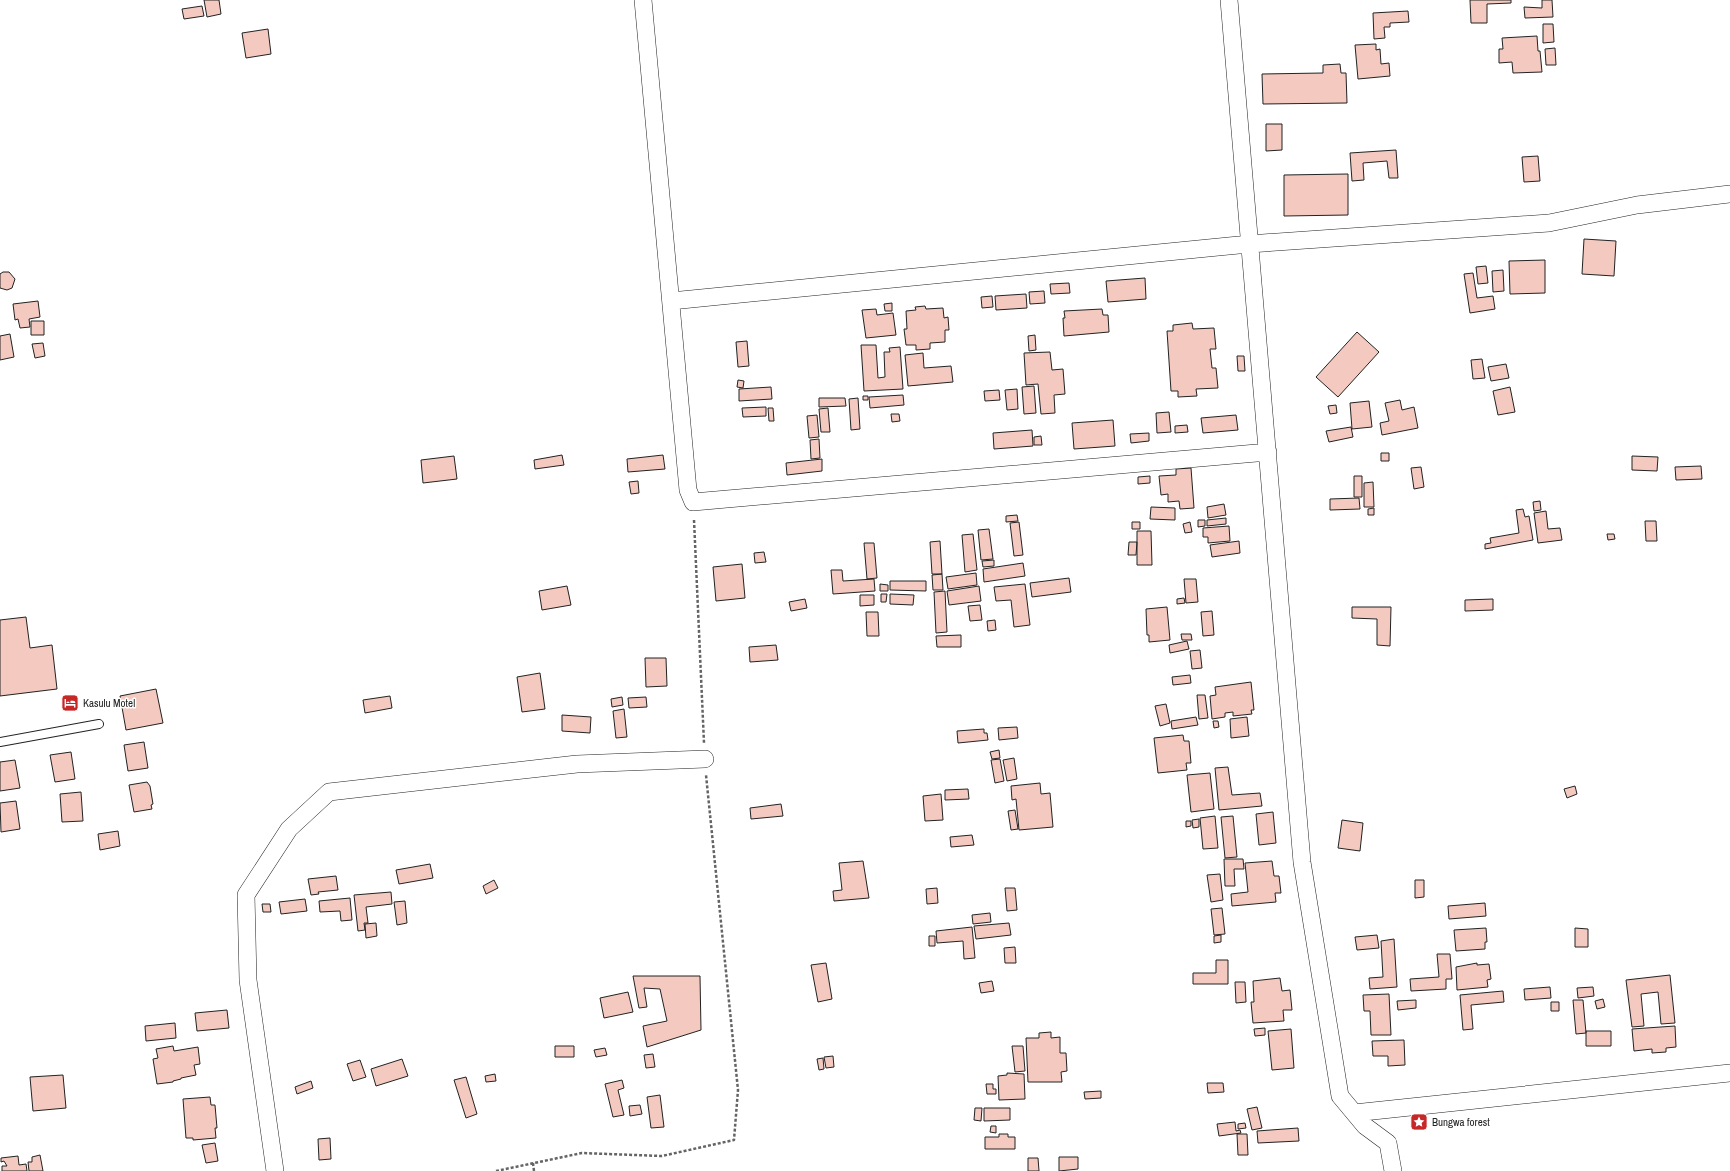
<svg xmlns="http://www.w3.org/2000/svg" width="1730" height="1171" viewBox="0 0 1730 1171" font-family="'Archivo Narrow',sans-serif">
  <style>
    .building { fill: #f3c9c0; stroke: #222 }
    .lines { fill: none; stroke-linecap: round; stroke-linejoin: round }
    .service-casing { stroke: #222; stroke-width: 10 }
    .minor-casing { stroke: #222; stroke-width: 18 }
    .path { stroke: #646464; stroke-width: 2.5; stroke-dasharray: 3 2; stroke-linecap: butt }
    .service { stroke: #fff; stroke-width: 8 }
    .minor { stroke: #fff; stroke-width: 17 }
    .labels { text-anchor: middle; stroke-width: 3; stroke-linejoin: round; paint-order: stroke }
    .poi-label { font-size: 11px; fill: #222; stroke: #fff; text-anchor: start }
  </style>
  <rect width="100%" height="100%" fill="#fff"/>
  <path class="building" d="M 204,0 L 219,0 L 221,14 L 207,17 Z
    M 1470,0 L 1511,0 L 1511,3 L 1487,4 L 1487,23 L 1471,23 Z
    M 1542,0 L 1552,0 L 1553,17 L 1525,18 L 1524,7 L 1542,8 Z
    M 202,6 L 204,16 L 184,19 L 182,9 Z
    M 1408,11 L 1409,22 L 1390,23 L 1390,27 L 1384,27 L 1385,38 L 1374,39 L 1373,13 Z
    M 1543,24 L 1553,24 L 1554,42 L 1543,43 Z
    M 268,29 L 271,54 L 246,58 L 242,33 Z
    M 1537,36 L 1538,51 L 1540,51 L 1542,72 L 1513,73 L 1512,62 L 1499,63 L 1499,49 L 1503,49 L 1502,38 Z
    M 1376,44 L 1376,50 L 1380,49 L 1381,64 L 1389,63 L 1390,76 L 1358,79 L 1355,45 Z
    M 1555,48 L 1556,65 L 1546,65 L 1545,49 Z
    M 1340,64 L 1341,73 L 1346,73 L 1347,103 L 1263,104 L 1262,74 L 1323,73 L 1323,65 Z
    M 1266,124 L 1282,124 L 1282,150 L 1266,151 Z
    M 1396,150 L 1398,178 L 1389,178 L 1387,161 L 1363,163 L 1364,180 L 1352,181 L 1350,153 Z
    M 1538,156 L 1540,181 L 1524,182 L 1522,157 Z
    M 1348,174 L 1348,215 L 1284,216 L 1284,175 Z
    M 1584,239 L 1616,241 L 1614,276 L 1582,274 Z
    M 1545,260 L 1545,293 L 1510,294 L 1509,261 Z
    M 1486,266 L 1488,283 L 1478,284 L 1476,267 Z
    M 1503,270 L 1504,291 L 1493,292 L 1492,271 Z
    M 3,272 L 9,272 L 15,279 L 12,288 L 7,290 L 0,288 L 0,274 Z
    M 1473,273 L 1477,298 L 1493,296 L 1495,309 L 1470,313 L 1464,274 Z
    M 1145,278 L 1146,299 L 1108,302 L 1106,281 Z
    M 1069,283 L 1070,293 L 1051,294 L 1050,284 Z
    M 1044,291 L 1045,303 L 1030,304 L 1029,292 Z
    M 1026,294 L 1027,308 L 996,310 L 995,296 Z
    M 992,296 L 993,307 L 982,308 L 981,297 Z
    M 38,301 L 40,317 L 29,319 L 30,327 L 20,328 L 18,319 L 15,320 L 13,304 Z
    M 892,303 L 892,311 L 885,311 L 884,304 Z
    M 925,306 L 926,309 L 943,308 L 944,318 L 948,317 L 949,330 L 945,330 L 945,342 L 930,343 L 930,349 L 916,350 L 916,345 L 906,345 L 904,329 L 907,329 L 906,311 L 916,310 L 915,307 Z
    M 876,309 L 877,315 L 893,313 L 896,335 L 866,338 L 862,310 Z
    M 1102,309 L 1103,315 L 1108,315 L 1109,332 L 1064,336 L 1063,318 L 1065,318 L 1064,311 Z
    M 31,321 L 44,321 L 44,335 L 31,335 Z
    M 1192,323 L 1193,329 L 1214,328 L 1216,349 L 1210,349 L 1212,368 L 1216,368 L 1218,388 L 1196,389 L 1197,396 L 1178,397 L 1178,391 L 1171,391 L 1167,331 L 1173,331 L 1173,325 Z
    M 1357,332 L 1379,352 L 1338,397 L 1316,377 Z
    M 10,334 L 14,357 L 0,360 L 0,336 Z
    M 1035,335 L 1036,350 L 1029,351 L 1028,336 Z
    M 747,341 L 749,366 L 738,367 L 736,342 Z
    M 43,343 L 45,356 L 35,358 L 32,344 Z
    M 861,345 L 876,345 L 878,378 L 885,377 L 884,352 L 890,352 L 889,348 L 900,347 L 903,389 L 864,391 Z
    M 1050,352 L 1052,370 L 1063,369 L 1065,394 L 1054,395 L 1055,413 L 1041,414 L 1038,384 L 1026,385 L 1024,353 Z
    M 923,353 L 924,368 L 951,366 L 953,382 L 908,386 L 905,355 Z
    M 1237,356 L 1244,356 L 1245,371 L 1238,371 Z
    M 1482,359 L 1485,378 L 1473,379 L 1471,360 Z
    M 1506,364 L 1509,378 L 1491,381 L 1488,367 Z
    M 738,380 L 744,381 L 743,388 L 737,387 Z
    M 1034,386 L 1036,413 L 1024,414 L 1022,387 Z
    M 771,387 L 772,399 L 739,401 L 739,389 Z
    M 1510,387 L 1515,412 L 1498,415 L 1493,391 Z
    M 1017,389 L 1018,409 L 1007,410 L 1005,390 Z
    M 999,390 L 1000,400 L 985,401 L 984,391 Z
    M 903,395 L 904,405 L 870,408 L 869,397 Z
    M 863,396 L 868,396 L 868,400 L 863,400 Z
    M 819,398 L 845,398 L 846,406 L 819,407 Z
    M 858,398 L 860,429 L 851,430 L 849,399 Z
    M 1400,400 L 1402,410 L 1414,407 L 1418,428 L 1382,435 L 1380,423 L 1389,421 L 1385,403 Z
    M 1369,401 L 1372,427 L 1352,429 L 1350,403 Z
    M 1336,405 L 1337,413 L 1330,414 L 1328,406 Z
    M 766,407 L 766,416 L 743,417 L 742,408 Z
    M 768,408 L 773,408 L 774,421 L 769,421 Z
    M 828,408 L 830,432 L 821,432 L 819,409 Z
    M 1169,412 L 1171,432 L 1157,433 L 1156,413 Z
    M 891,414 L 899,414 L 900,421 L 892,422 Z
    M 817,415 L 819,437 L 809,438 L 807,416 Z
    M 1236,415 L 1238,430 L 1203,433 L 1201,418 Z
    M 1113,420 L 1115,446 L 1074,449 L 1072,423 Z
    M 1187,425 L 1188,432 L 1175,433 L 1175,426 Z
    M 1351,427 L 1353,437 L 1329,442 L 1326,431 Z
    M 1032,430 L 1033,446 L 994,449 L 993,433 Z
    M 1149,433 L 1149,441 L 1131,443 L 1130,434 Z
    M 1041,436 L 1042,445 L 1034,445 L 1034,437 Z
    M 819,439 L 820,458 L 811,459 L 810,440 Z
    M 1381,453 L 1389,453 L 1389,461 L 1381,461 Z
    M 562,455 L 564,465 L 535,469 L 534,460 Z
    M 663,455 L 665,469 L 628,472 L 627,459 Z
    M 454,456 L 457,479 L 423,483 L 421,460 Z
    M 1632,456 L 1658,457 L 1657,471 L 1632,470 Z
    M 822,459 L 822,471 L 787,475 L 786,463 Z
    M 1701,466 L 1702,479 L 1676,480 L 1675,467 Z
    M 1421,467 L 1424,487 L 1414,489 L 1411,468 Z
    M 1191,468 L 1194,508 L 1180,509 L 1179,501 L 1168,502 L 1168,494 L 1161,495 L 1159,476 L 1176,475 L 1176,469 Z
    M 1150,476 L 1150,483 L 1138,484 L 1138,477 Z
    M 1354,476 L 1362,476 L 1362,497 L 1354,497 Z
    M 638,481 L 639,493 L 631,494 L 629,482 Z
    M 1373,482 L 1374,507 L 1364,507 L 1364,483 Z
    M 1359,498 L 1360,509 L 1330,510 L 1330,499 Z
    M 1540,501 L 1541,510 L 1534,511 L 1533,502 Z
    M 1224,504 L 1226,515 L 1208,518 L 1207,507 Z
    M 1151,507 L 1175,508 L 1175,520 L 1150,519 Z
    M 1374,508 L 1374,515 L 1368,515 L 1368,509 Z
    M 1523,509 L 1525,517 L 1529,516 L 1533,540 L 1485,549 L 1485,544 L 1491,543 L 1490,538 L 1519,533 L 1516,510 Z
    M 1546,511 L 1548,529 L 1560,528 L 1562,540 L 1538,543 L 1534,513 Z
    M 1017,515 L 1018,521 L 1006,522 L 1006,516 Z
    M 1226,518 L 1226,524 L 1207,526 L 1207,520 Z
    M 1198,520 L 1205,520 L 1205,526 L 1198,527 Z
    M 1645,521 L 1656,521 L 1657,541 L 1646,541 Z
    M 1019,522 L 1023,555 L 1014,556 L 1010,523 Z
    M 1132,522 L 1140,522 L 1140,529 L 1132,529 Z
    M 1190,522 L 1192,532 L 1185,533 L 1183,524 Z
    M 1229,526 L 1230,541 L 1208,543 L 1208,537 L 1203,537 L 1203,528 Z
    M 989,529 L 993,559 L 981,560 L 978,530 Z
    M 1137,531 L 1151,531 L 1152,565 L 1137,565 Z
    M 973,534 L 977,570 L 965,572 L 962,535 Z
    M 1607,534 L 1614,534 L 1615,539 L 1608,540 Z
    M 940,541 L 942,574 L 932,574 L 930,542 Z
    M 1239,541 L 1240,553 L 1212,557 L 1210,545 Z
    M 1129,542 L 1137,542 L 1136,555 L 1128,555 Z
    M 864,543 L 874,543 L 877,578 L 867,579 Z
    M 764,552 L 766,562 L 755,563 L 754,553 Z
    M 994,560 L 994,566 L 983,567 L 982,561 Z
    M 1023,563 L 1025,576 L 984,582 L 983,569 Z
    M 742,564 L 745,598 L 716,601 L 713,567 Z
    M 831,570 L 842,570 L 843,581 L 874,579 L 875,591 L 833,594 Z
    M 976,573 L 977,585 L 948,589 L 946,577 Z
    M 942,574 L 943,590 L 933,590 L 932,575 Z
    M 1069,578 L 1071,592 L 1032,597 L 1030,583 Z
    M 1184,579 L 1196,579 L 1198,602 L 1186,603 Z
    M 890,581 L 926,581 L 926,591 L 890,590 Z
    M 880,584 L 888,585 L 888,591 L 880,591 Z
    M 1025,584 L 1030,625 L 1014,627 L 1011,600 L 996,601 L 994,587 Z
    M 567,586 L 571,605 L 542,610 L 539,591 Z
    M 979,586 L 981,601 L 949,605 L 947,591 Z
    M 945,591 L 947,632 L 936,633 L 934,592 Z
    M 881,594 L 887,594 L 886,602 L 881,602 Z
    M 890,594 L 914,595 L 913,605 L 890,604 Z
    M 860,595 L 874,595 L 874,605 L 860,606 Z
    M 1184,598 L 1185,603 L 1177,604 L 1177,599 Z
    M 805,599 L 807,608 L 791,611 L 789,602 Z
    M 1493,599 L 1493,610 L 1465,611 L 1465,600 Z
    M 980,605 L 982,620 L 970,621 L 968,606 Z
    M 1167,607 L 1170,640 L 1149,642 L 1149,635 L 1147,635 L 1146,609 Z
    M 1352,607 L 1391,607 L 1390,646 L 1377,645 L 1377,619 L 1352,618 Z
    M 1212,611 L 1214,635 L 1203,636 L 1201,612 Z
    M 866,612 L 878,612 L 879,636 L 867,636 Z
    M 26,617 L 30,648 L 52,645 L 57,689 L 0,696 L 0,620 Z
    M 995,620 L 996,630 L 988,631 L 987,621 Z
    M 1181,634 L 1191,634 L 1192,640 L 1182,640 Z
    M 961,635 L 961,647 L 937,647 L 936,636 Z
    M 1187,641 L 1189,649 L 1170,653 L 1169,645 Z
    M 776,645 L 778,660 L 750,662 L 749,647 Z
    M 1200,650 L 1202,668 L 1192,669 L 1190,651 Z
    M 645,658 L 666,658 L 667,686 L 646,687 Z
    M 540,673 L 545,709 L 522,712 L 517,677 Z
    M 1190,675 L 1191,683 L 1173,685 L 1172,677 Z
    M 1251,682 L 1254,710 L 1251,710 L 1252,714 L 1233,716 L 1233,712 L 1225,713 L 1225,717 L 1212,719 L 1210,696 L 1216,695 L 1215,687 Z
    M 156,689 L 163,723 L 126,730 L 120,696 Z
    M 1197,695 L 1205,695 L 1208,718 L 1199,719 Z
    M 390,696 L 392,708 L 365,713 L 363,700 Z
    M 622,697 L 623,705 L 612,707 L 611,699 Z
    M 646,697 L 647,707 L 629,708 L 628,698 Z
    M 1166,704 L 1170,723 L 1160,726 L 1155,706 Z
    M 624,709 L 627,737 L 616,738 L 613,711 Z
    M 562,715 L 591,717 L 590,733 L 562,731 Z
    M 1196,717 L 1198,725 L 1172,729 L 1171,721 Z
    M 1247,717 L 1249,736 L 1231,738 L 1230,719 Z
    M 1213,721 L 1218,721 L 1219,727 L 1214,728 Z
    M 1017,727 L 1018,738 L 999,740 L 998,728 Z
    M 984,729 L 984,733 L 987,733 L 988,740 L 958,743 L 957,731 Z
    M 1183,735 L 1184,741 L 1189,741 L 1191,763 L 1186,763 L 1187,770 L 1158,773 L 1154,738 Z
    M 144,742 L 148,768 L 128,771 L 124,745 Z
    M 999,750 L 1000,758 L 992,759 L 990,752 Z
    M 71,752 L 75,779 L 55,782 L 50,755 Z
    M 1014,758 L 1017,779 L 1007,781 L 1003,760 Z
    M 1000,759 L 1004,781 L 995,783 L 991,760 Z
    M 15,760 L 20,788 L 0,791 L 0,762 Z
    M 1228,767 L 1232,795 L 1260,793 L 1262,806 L 1219,810 L 1215,768 Z
    M 1210,773 L 1214,809 L 1191,812 L 1187,775 Z
    M 147,782 L 150,786 L 153,804 L 151,805 L 152,809 L 134,812 L 129,785 Z
    M 1040,783 L 1041,794 L 1050,793 L 1053,827 L 1019,830 L 1016,799 L 1012,800 L 1011,786 Z
    M 1575,786 L 1577,794 L 1567,798 L 1564,789 Z
    M 968,789 L 969,799 L 945,800 L 945,790 Z
    M 81,792 L 83,821 L 62,822 L 60,794 Z
    M 941,794 L 943,820 L 925,821 L 923,796 Z
    M 16,801 L 20,829 L 1,832 L 0,803 Z
    M 781,804 L 783,816 L 751,819 L 750,808 Z
    M 1015,810 L 1018,829 L 1011,830 L 1008,811 Z
    M 1273,812 L 1276,843 L 1259,845 L 1256,814 Z
    M 1215,816 L 1218,848 L 1203,849 L 1200,818 Z
    M 1233,816 L 1237,857 L 1225,858 L 1221,817 Z
    M 1199,819 L 1199,827 L 1193,828 L 1192,820 Z
    M 1342,820 L 1363,823 L 1360,851 L 1338,848 Z
    M 1186,821 L 1191,821 L 1191,826 L 1186,827 Z
    M 118,831 L 120,846 L 100,850 L 98,834 Z
    M 972,835 L 974,845 L 951,847 L 950,837 Z
    M 1224,859 L 1243,859 L 1244,869 L 1234,869 L 1235,886 L 1225,886 Z
    M 863,861 L 869,898 L 834,901 L 833,891 L 842,890 L 839,863 Z
    M 1272,861 L 1274,876 L 1279,876 L 1281,893 L 1275,893 L 1276,902 L 1232,906 L 1231,894 L 1248,892 L 1245,863 Z
    M 430,864 L 433,878 L 399,884 L 396,870 Z
    M 1220,874 L 1223,900 L 1211,902 L 1207,875 Z
    M 336,876 L 338,890 L 318,892 L 319,894 L 311,895 L 308,879 Z
    M 494,880 L 498,888 L 486,894 L 483,886 Z
    M 1415,880 L 1424,880 L 1424,897 L 1415,898 Z
    M 937,888 L 938,903 L 927,904 L 926,889 Z
    M 1005,888 L 1015,888 L 1017,910 L 1007,911 Z
    M 391,892 L 392,904 L 366,907 L 368,923 L 364,923 L 365,930 L 358,931 L 354,895 Z
    M 350,898 L 352,920 L 341,921 L 340,911 L 320,912 L 319,901 Z
    M 305,899 L 307,911 L 281,914 L 279,902 Z
    M 405,901 L 407,923 L 397,925 L 394,902 Z
    M 1485,903 L 1486,916 L 1449,919 L 1448,906 Z
    M 262,904 L 270,904 L 271,912 L 263,912 Z
    M 1222,908 L 1225,934 L 1214,935 L 1211,909 Z
    M 990,913 L 991,922 L 973,924 L 972,915 Z
    M 376,923 L 377,936 L 366,938 L 365,924 Z
    M 1009,923 L 1011,935 L 976,939 L 974,926 Z
    M 972,927 L 975,958 L 964,959 L 963,941 L 937,943 L 936,931 Z
    M 1486,928 L 1487,942 L 1485,942 L 1485,949 L 1456,951 L 1454,930 Z
    M 1575,928 L 1588,929 L 1588,947 L 1575,947 Z
    M 1221,935 L 1221,942 L 1214,943 L 1214,936 Z
    M 1377,935 L 1379,948 L 1357,950 L 1355,937 Z
    M 929,936 L 935,936 L 935,946 L 929,946 Z
    M 1394,939 L 1397,987 L 1370,989 L 1369,978 L 1383,977 L 1381,941 Z
    M 1015,947 L 1016,963 L 1005,963 L 1004,948 Z
    M 1437,954 L 1450,954 L 1452,979 L 1446,979 L 1446,989 L 1411,991 L 1410,979 L 1439,977 Z
    M 1216,960 L 1228,960 L 1228,984 L 1193,984 L 1193,973 L 1216,973 Z
    M 826,963 L 832,999 L 818,1002 L 811,965 Z
    M 1477,963 L 1477,965 L 1489,964 L 1491,979 L 1487,980 L 1488,987 L 1457,990 L 1456,967 Z
    M 1670,975 L 1675,1023 L 1661,1024 L 1658,992 L 1641,994 L 1644,1026 L 1632,1027 L 1626,980 Z
    M 633,976 L 700,976 L 701,1030 L 647,1047 L 643,1026 L 667,1021 L 660,989 L 644,988 L 647,1007 L 639,1008 Z
    M 1280,978 L 1282,991 L 1290,990 L 1292,1010 L 1283,1010 L 1284,1021 L 1253,1023 L 1251,1002 L 1254,1002 L 1253,981 Z
    M 992,981 L 994,991 L 981,993 L 979,983 Z
    M 1235,982 L 1245,982 L 1246,1002 L 1236,1003 Z
    M 1550,987 L 1551,998 L 1525,1000 L 1524,989 Z
    M 1593,987 L 1594,996 L 1578,998 L 1577,988 Z
    M 1503,991 L 1504,1002 L 1471,1005 L 1473,1029 L 1463,1030 L 1460,995 Z
    M 628,992 L 633,1012 L 604,1018 L 600,998 Z
    M 1389,994 L 1391,1035 L 1371,1035 L 1370,1011 L 1364,1011 L 1363,995 Z
    M 1603,999 L 1605,1007 L 1597,1009 L 1595,1001 Z
    M 1416,1000 L 1416,1008 L 1398,1010 L 1397,1001 Z
    M 1573,1000 L 1583,1000 L 1586,1033 L 1576,1034 Z
    M 1551,1002 L 1559,1002 L 1559,1011 L 1551,1011 Z
    M 227,1010 L 229,1028 L 197,1031 L 195,1013 Z
    M 175,1023 L 176,1038 L 146,1041 L 145,1026 Z
    M 1675,1026 L 1676,1047 L 1666,1048 L 1666,1052 L 1652,1053 L 1652,1049 L 1634,1051 L 1632,1029 Z
    M 1265,1028 L 1265,1035 L 1255,1036 L 1254,1029 Z
    M 1291,1029 L 1294,1068 L 1272,1070 L 1268,1031 Z
    M 1586,1031 L 1611,1031 L 1611,1046 L 1586,1046 Z
    M 1051,1032 L 1051,1038 L 1060,1037 L 1060,1053 L 1066,1053 L 1067,1071 L 1061,1072 L 1062,1082 L 1028,1082 L 1026,1038 L 1039,1038 L 1039,1033 Z
    M 1404,1040 L 1405,1065 L 1388,1066 L 1388,1056 L 1373,1056 L 1372,1041 Z
    M 173,1046 L 174,1051 L 198,1047 L 200,1064 L 194,1065 L 196,1075 L 181,1078 L 181,1079 L 173,1081 L 173,1082 L 157,1084 L 153,1059 L 158,1058 L 156,1049 Z
    M 555,1046 L 574,1046 L 574,1057 L 555,1057 Z
    M 1012,1046 L 1023,1046 L 1025,1071 L 1015,1072 Z
    M 605,1048 L 607,1055 L 596,1057 L 594,1050 Z
    M 653,1054 L 655,1067 L 646,1068 L 644,1055 Z
    M 833,1056 L 834,1067 L 826,1068 L 824,1057 Z
    M 823,1058 L 824,1069 L 819,1070 L 817,1059 Z
    M 402,1059 L 408,1076 L 376,1086 L 371,1069 Z
    M 360,1060 L 366,1077 L 353,1081 L 347,1064 Z
    M 1007,1073 L 1024,1074 L 1025,1099 L 999,1100 L 998,1076 L 1007,1075 Z
    M 495,1074 L 496,1081 L 486,1082 L 485,1076 Z
    M 63,1075 L 66,1108 L 33,1111 L 30,1077 Z
    M 466,1077 L 477,1114 L 466,1118 L 454,1080 Z
    M 622,1080 L 624,1088 L 618,1090 L 624,1115 L 613,1117 L 605,1084 Z
    M 311,1081 L 313,1088 L 297,1094 L 295,1087 Z
    M 1207,1083 L 1223,1083 L 1224,1092 L 1208,1093 Z
    M 986,1084 L 993,1084 L 993,1089 L 996,1089 L 996,1094 L 987,1094 Z
    M 1101,1091 L 1101,1098 L 1085,1099 L 1084,1092 Z
    M 660,1095 L 664,1127 L 651,1128 L 647,1097 Z
    M 210,1097 L 211,1105 L 215,1105 L 217,1128 L 215,1128 L 216,1138 L 193,1140 L 193,1138 L 186,1138 L 183,1099 Z
    M 640,1105 L 642,1114 L 630,1116 L 629,1106 Z
    M 1257,1107 L 1262,1128 L 1252,1130 L 1247,1109 Z
    M 975,1108 L 982,1108 L 981,1121 L 974,1120 Z
    M 984,1108 L 1010,1108 L 1010,1120 L 984,1121 Z
    M 1235,1122 L 1236,1131 L 1240,1130 L 1241,1133 L 1219,1136 L 1217,1124 Z
    M 1245,1123 L 1246,1128 L 1238,1129 L 1238,1124 Z
    M 991,1126 L 996,1126 L 996,1133 L 990,1132 Z
    M 1298,1128 L 1299,1141 L 1258,1143 L 1257,1131 Z
    M 999,1134 L 1008,1134 L 1008,1137 L 1015,1137 L 1015,1149 L 985,1149 L 985,1137 L 999,1137 Z
    M 1237,1134 L 1247,1134 L 1248,1155 L 1238,1155 Z
    M 330,1138 L 331,1159 L 319,1160 L 318,1139 Z
    M 215,1143 L 218,1161 L 206,1163 L 202,1145 Z
    M 40,1155 L 43,1171 L 29,1171 L 28,1162 L 32,1162 L 32,1157 Z
    M 18,1156 L 19,1165 L 26,1164 L 27,1171 L 2,1171 L 2,1166 L 7,1166 L 4,1161 L 1,1162 L 1,1158 Z
    M 1059,1157 L 1078,1157 L 1078,1169 L 1059,1171 Z
    M 1028,1158 L 1038,1158 L 1039,1171 L 1028,1171 Z"/>
  <g class="lines">
    <g class="service-casing">
      <path id="service" d="M 0,742 L 99,724"/>
    </g>
    <g class="minor-casing">
      <path id="minor" d="M 643,0 L 688,490 L 693,502 L 1268,452
        M 1229,0 L 1302,862 L 1340,1096 L 1365,1126 L 1388,1143 L 1393,1171
        M 671,301 L 1249,244 L 1549,223 L 1637,205 L 1730,194
        M 1354,1113 L 1730,1073
        M 275,1171 L 248,980 L 246,895 L 289,829 L 329,792 L 577,764 L 705,759"/>
    </g>
    <path class="path" d="M 694,520 L 704,743
      M 533,1163 L 534,1171
      M 496,1171 L 582,1153 L 662,1156 L 734,1140 L 738,1090 L 706,775"/>
    <use href="#service" class="service"/>
    <use href="#minor" class="minor"/>
  </g>
  <defs>
    <g id="hotel-square" transform="scale(0.9)"><rect x="-9" y="-9" width="18" height="18" rx="4" fill="#c62828" stroke="#fff"/><path d="M-6-4.5h1.5V1H6V5H4.5V3h-9V5H-6ZM-4 0a1.8 1.8 0 1 1 3.6 0ZM.5 0V-2.5h3Q6-2.5 6 0Z" fill="#fff"/></g>
    <g id="sight-square" transform="scale(0.9)"><rect x="-9" y="-9" width="18" height="18" rx="4" fill="#c62828" stroke="#fff"/><path d="M0-6L1.8-2.2L6-1.7L2.9 1.2L3.7 5.4L0 3.3L-3.7 5.4L-2.9 1.2L-6-1.7L-1.8-2.2Z" fill="#fff"/></g>
  </defs>
  <g fill-rule="evenodd">
    <use href="#hotel-square" x="70" y="703"/>
    <use href="#sight-square" x="1419" y="1122"/>
  </g>
  <g class="labels">
    <g class="poi-label">
      <text x="83" y="707">Kasulu Motel</text>
      <text x="1432" y="1126">Bungwa forest</text>
    </g>
  </g>
</svg>
